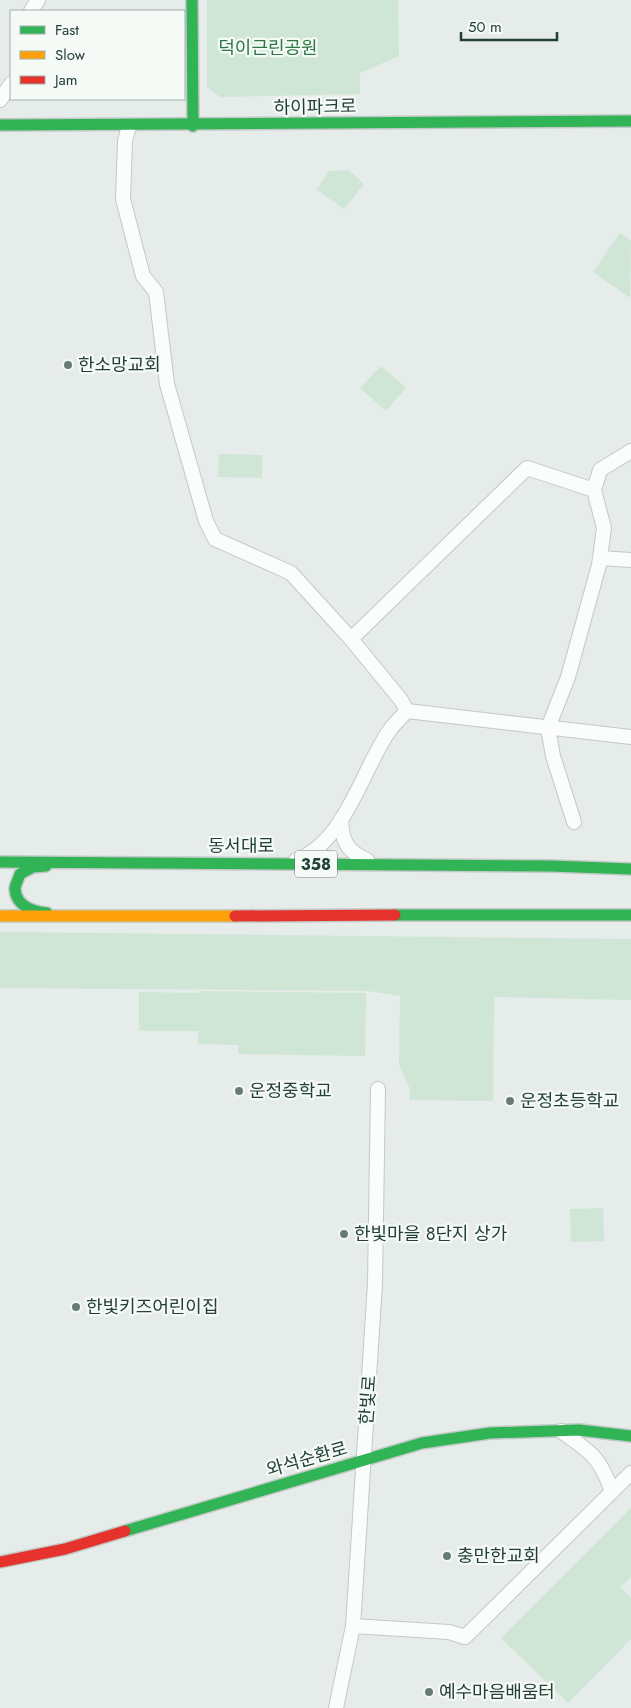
<svg xmlns="http://www.w3.org/2000/svg" width="631" height="1708" viewBox="0 0 631 1708" font-family="Jost,'Noto Sans KR',sans-serif">
  <style>
    .green { fill: #cfe5d5 }
    .lines { fill: none; stroke-linecap: round; stroke-linejoin: round }
    .street-casing { stroke: #c3c9c6; stroke-width: 16 }
    .fast-casing { stroke: #c2c9c6; stroke-width: 14 }
    .slow-casing { stroke: #c2c9c6; stroke-width: 14 }
    .jam-casing { stroke: #c2c9c6; stroke-width: 14 }
    .street { stroke: #fbfcfc; stroke-width: 14 }
    .fast { stroke: #30b455; stroke-width: 11 }
    .slow { stroke: #ff9f0a; stroke-width: 11 }
    .jam { stroke: #e5322d; stroke-width: 11 }
    .poi-dot { fill: #677c75; stroke: #f5faf7; stroke-width: 2 }
    .labels { text-anchor: middle; stroke-width: 4.5; stroke-linejoin: round; paint-order: stroke }
    .shield { fill: #f5faf7; stroke: #627871; stroke-width: 1 }
    .shield-label { font-size: 16px; font-weight: bold; fill: #234037 }
    .park-label { font-size: 18px; fill: #2c7845; stroke: #f5faf7 }
    .street-label { font-size: 18px; fill: #234037; stroke: #f5faf7 }
    .poi-label { font-size: 18px; fill: #234037; stroke: #f5faf7; text-anchor: start }
  </style>
  <rect width="100%" height="100%" fill="#e6ece9"/>
  <path class="green" d="M 207,0 L 398,0 L 399,56 L 360,73 L 360,94 L 220,97 L 207,87 Z
    M 349,170 L 364,184 L 344,209 L 317,190 L 329,171 Z
    M 620,233 L 631,241 L 630,298 L 593,272 Z
    M 381,366 L 406,388 L 386,411 L 360,388 Z
    M 219,454 L 262,455 L 262,478 L 218,477 Z
    M 0,932 L 631,939 L 631,1000 L 494,997 L 493,1101 L 409,1100 L 410,1089 L 399,1065 L 400,996 L 368,991 L 0,988 Z
    M 199,991 L 366,993 L 365,1056 L 238,1054 L 238,1045 L 198,1044 L 198,1031 L 139,1031 L 139,992 L 198,993 Z
    M 603,1208 L 604,1241 L 571,1242 L 570,1209 Z
    M 631,1508 L 631,1577 L 621,1587 L 631,1598 L 631,1639 L 568,1703 L 501,1638 Z"/>
  <g class="lines">
    <g class="street-casing">
      <path id="street" d="M 31,11 L 38,0
        M 0,100 L 11,84
        M 129,126 L 125,141 L 123,199 L 143,276 L 156,292 L 167,384 L 206,521 L 215,539 L 291,573 L 351,639 L 401,700 L 407,711
        M 594,490 L 600,470 L 631,451
        M 600,558 L 631,560
        M 351,639 L 527,468 L 594,490 L 604,528 L 599,565 L 568,677 L 548,728 L 553,756 L 574,822
        M 407,711 L 631,737
        M 341,819 C 342,842 347,851 367,860
        M 296,860 C 345,843 362,770 389,731 C 394,724 401,717 407,711
        M 561,1431 C 590,1452 600,1456 612,1492
        M 353,1626 L 449,1632 L 465,1637 L 631,1473
        M 336,1708 L 353,1626 L 375,1283 L 378,1089"/>
    </g>
    <g class="fast-casing">
      <path id="fast" d="M 192,0 L 193,126
        M 0,125 L 631,121
        M 0,862 L 551,866 L 631,869
        M 46,866 L 33,867 L 20,874 C 19,878 15,885 15,889 C 16,906 33,912 47,913
        M 395,915 L 631,915
        M 125,1531 L 422,1443 L 490,1433 L 579,1430 L 631,1436"/>
    </g>
    <g class="slow-casing">
      <path id="slow" d="M 0,916 L 235,916"/>
    </g>
    <g class="jam-casing">
      <path id="jam" d="M 235,916 L 395,915
        M 0,1562 L 65,1549 L 125,1531"/>
    </g>
    <use href="#street" class="street"/>
    <use href="#fast" class="fast"/>
    <use href="#slow" class="slow"/>
    <use href="#jam" class="jam"/>
  </g>
  <g class="poi-dot">
    <circle cx="68" cy="365" r="5"/>
    <circle cx="239" cy="1091" r="5"/>
    <circle cx="510" cy="1101" r="5"/>
    <circle cx="344" cy="1234" r="5"/>
    <circle cx="76" cy="1307" r="5"/>
    <circle cx="447" cy="1556" r="5"/>
    <circle cx="429" cy="1692" r="5"/>
  </g>
  <g class="labels">
    <rect class="shield" x="295" y="850.5" width="42" height="27" rx="4"/>
    <g class="shield-label">
      <text x="316" y="870">358</text>
    </g>
    <g class="park-label">
      <text x="268" y="54">덕이근린공원</text>
    </g>
    <g class="street-label">
      <text transform="translate(315 107) rotate(-1)" y="6">하이파크로</text>
      <text x="241" y="852">동서대로</text>
      <text transform="translate(368 1400) rotate(-86)" y="6">한빛로</text>
      <text transform="translate(307 1459) rotate(-16)" y="6">와석순환로</text>
    </g>
    <g class="poi-label">
      <text x="78" y="371">한소망교회</text>
      <text x="249" y="1097">운정중학교</text>
      <text x="520" y="1107">운정초등학교</text>
      <text x="354" y="1240">한빛마을 8단지 상가</text>
      <text x="86" y="1313">한빛키즈어린이집</text>
      <text x="457" y="1562">충만한교회</text>
      <text x="439" y="1698">예수마음배움터</text>
    </g>
  </g>
  <rect x="10" y="10" width="175" height="90" fill="#f5faf7" stroke="#a1b0aa"/>
  <rect x="20" y="26" width="25" height="8" fill="#30b455" stroke="#a1b0aa"/>
  <text x="55" y="35" font-size="15" fill="#234037">Fast</text>
  <rect x="20" y="51" width="25" height="8" fill="#ff9f0a" stroke="#a1b0aa"/>
  <text x="55" y="60" font-size="15" fill="#234037">Slow</text>
  <rect x="20" y="76" width="25" height="8" fill="#e5322d" stroke="#a1b0aa"/>
  <text x="55" y="85" font-size="15" fill="#234037">Jam</text>
  <path d="M461 32v8h96v-8" fill="none" stroke="#234037" stroke-width="2.5"/>
  <text x="468" y="32" font-size="15" fill="#234037" stroke="#f5faf7" stroke-width="4" paint-order="stroke">50 m</text>
</svg>
